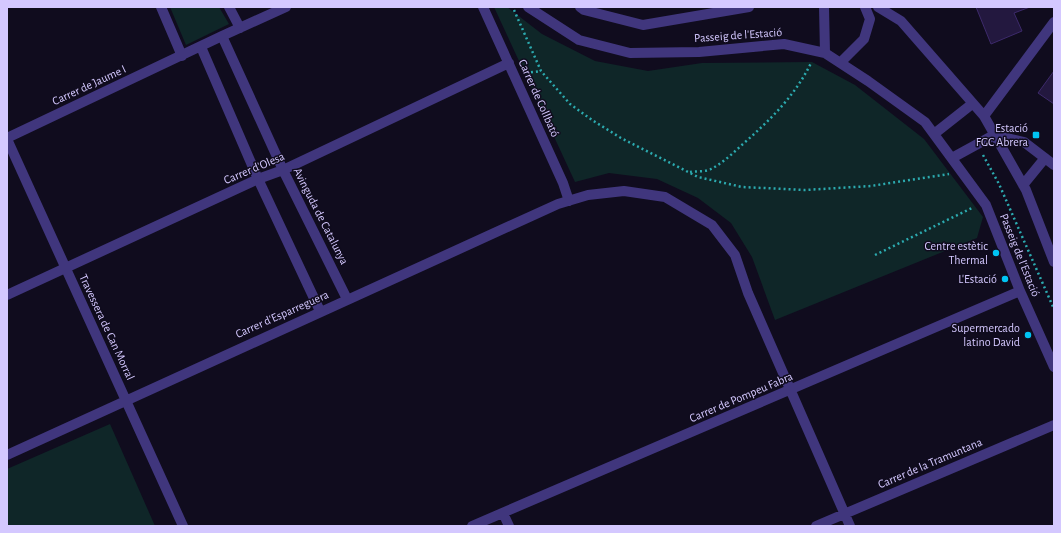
<svg xmlns="http://www.w3.org/2000/svg" width="1061" height="533" viewBox="0 0 1061 533" font-family="'Alegreya Sans',sans-serif">
  <style>
    .green { fill: #0f2628 }
    .building { fill: #23183f; stroke: #3d2a6b }
    .lines { fill: none; stroke-linecap: round; stroke-linejoin: round }
    .path { stroke: #2caaaf; stroke-width: 2.5; stroke-dasharray: 2 3; stroke-linecap: butt }
    .street { stroke: #40367d; stroke-width: 10 }
    .poi-dot { fill: #00c4f3; stroke: #100c1e; stroke-width: 1.5 }
    .labels { text-anchor: middle; stroke-width: 3; stroke-linejoin: round; paint-order: stroke }
    .street-label { font-size: 12px; fill: #d4c8ff; stroke: #100c1e }
    .poi-label { font-size: 12px; fill: #d4c8ff; stroke: #100c1e; text-anchor: end }
  </style>
  <rect width="100%" height="100%" fill="#100c1e"/>
  <path class="green" d="M 170,7 L 219,7 L 229,24 L 186,45 Z
    M 494,7 L 507,7 L 542,34 L 595,61 L 648,71 L 702,63 L 812,62 L 855,85 L 924,139 L 983,217 L 977,238 L 775,320 L 752,257 L 731,223 L 698,198 L 657,179 L 609,173 L 575,182 Z
    M 110,424 L 155,526 L 7,526 L 7,469 Z"/>
  <path class="building" d="M 976,7 L 1030,7 L 1014,13 L 1022,31 L 991,44 Z
    M 1054,71 L 1054,104 L 1038,93 Z"/>
  <g class="lines">
    <path class="path" d="M 514,10 L 541,71 L 570,104 L 592,120 L 621,138 L 698,177 L 742,187 L 805,190 L 871,186 L 949,174
      M 526,73 L 541,71
      M 983,155 L 999,184 L 1054,309
      M 690,172 C 696,171 706,172 711,169 C 723,163 733,153 743,144 C 770,120 795,96 811,63
      M 875,255 L 972,208"/>
    <path class="street" d="M 161,7 L 182,56
      M 229,7 L 240,28
      M 483,7 L 563,183 L 569,201
      M 528,7 L 579,40 L 630,53 L 699,52 L 784,44 L 825,53 L 868,81 L 925,122 L 986,205 L 1020,291 L 1054,367
      M 580,7 L 584,10 L 643,25 L 749,7
      M 824,7 L 825,53
      M 878,7 L 901,21 L 984,116 L 1026,190 L 1054,262
      M 222,36 L 283,170 L 347,299
      M 201,47 L 258,179 L 320,311
      M 840,63 L 864,39 L 870,19 L 865,7
      M 984,116 L 1054,22
      M 934,134 L 972,104
      M 994,135 L 1024,142 L 1054,165
      M 7,138 L 222,36 L 286,7
      M 7,139 L 183,526
      M 952,158 L 994,135
      M 1023,185 L 1045,158
      M 7,295 L 258,179 L 283,170 L 509,63
      M 7,455 L 558,204 L 588,195 L 624,191 L 665,197 L 712,225 L 735,255 L 748,293 L 850,526
      M 503,513 L 509,526
      M 472,526 L 1020,291
      M 816,526 L 1054,425"/>
  </g>
  <g class="poi-dot">
    <rect x="1032" y="131" width="8" height="8" rx="2"/>
    <circle cx="996" cy="253" r="4"/>
    <circle cx="1005" cy="279" r="4"/>
    <circle cx="1028" cy="335" r="4"/>
  </g>
  <g class="labels">
    <g class="street-label">
      <text transform="translate(738 35) rotate(-4)" y="4">Passeig de l'Estació</text>
      <text transform="translate(89 85) rotate(-25)" y="4">Carrer de Jaume I</text>
      <text transform="translate(539 98) rotate(66)" y="4">Carrer de Collbató</text>
      <text transform="translate(254 168) rotate(-23)" y="4">Carrer d'Olesa</text>
      <text transform="translate(321 216) rotate(63)" y="4">Avinguda de Catalunya</text>
      <text transform="translate(1020 255) rotate(68)" y="4">Passeig de l'Estació</text>
      <text transform="translate(282 314) rotate(-24)" y="4">Carrer d'Esparreguera</text>
      <text transform="translate(107 327) rotate(65)" y="4">Travessera de Can Morral</text>
      <text transform="translate(741 397) rotate(-23)" y="4">Carrer de Pompeu Fabra</text>
      <text transform="translate(930 463) rotate(-23)" y="4">Carrer de la Tramuntana</text>
    </g>
    <g class="poi-label">
      <text x="1028" y="132">Estació<tspan x="1028" dy="14">FGC Abrera</tspan></text>
      <text x="988" y="250">Centre estètic<tspan x="988" dy="14">Thermal</tspan></text>
      <text x="997" y="283">L'Estació</text>
      <text x="1020" y="332">Supermercado<tspan x="1020" dy="14">latino David</tspan></text>
    </g>
  </g>
  <rect width="1061" height="533" fill="none" stroke="#d4c8ff" stroke-width="16"/>
</svg>
